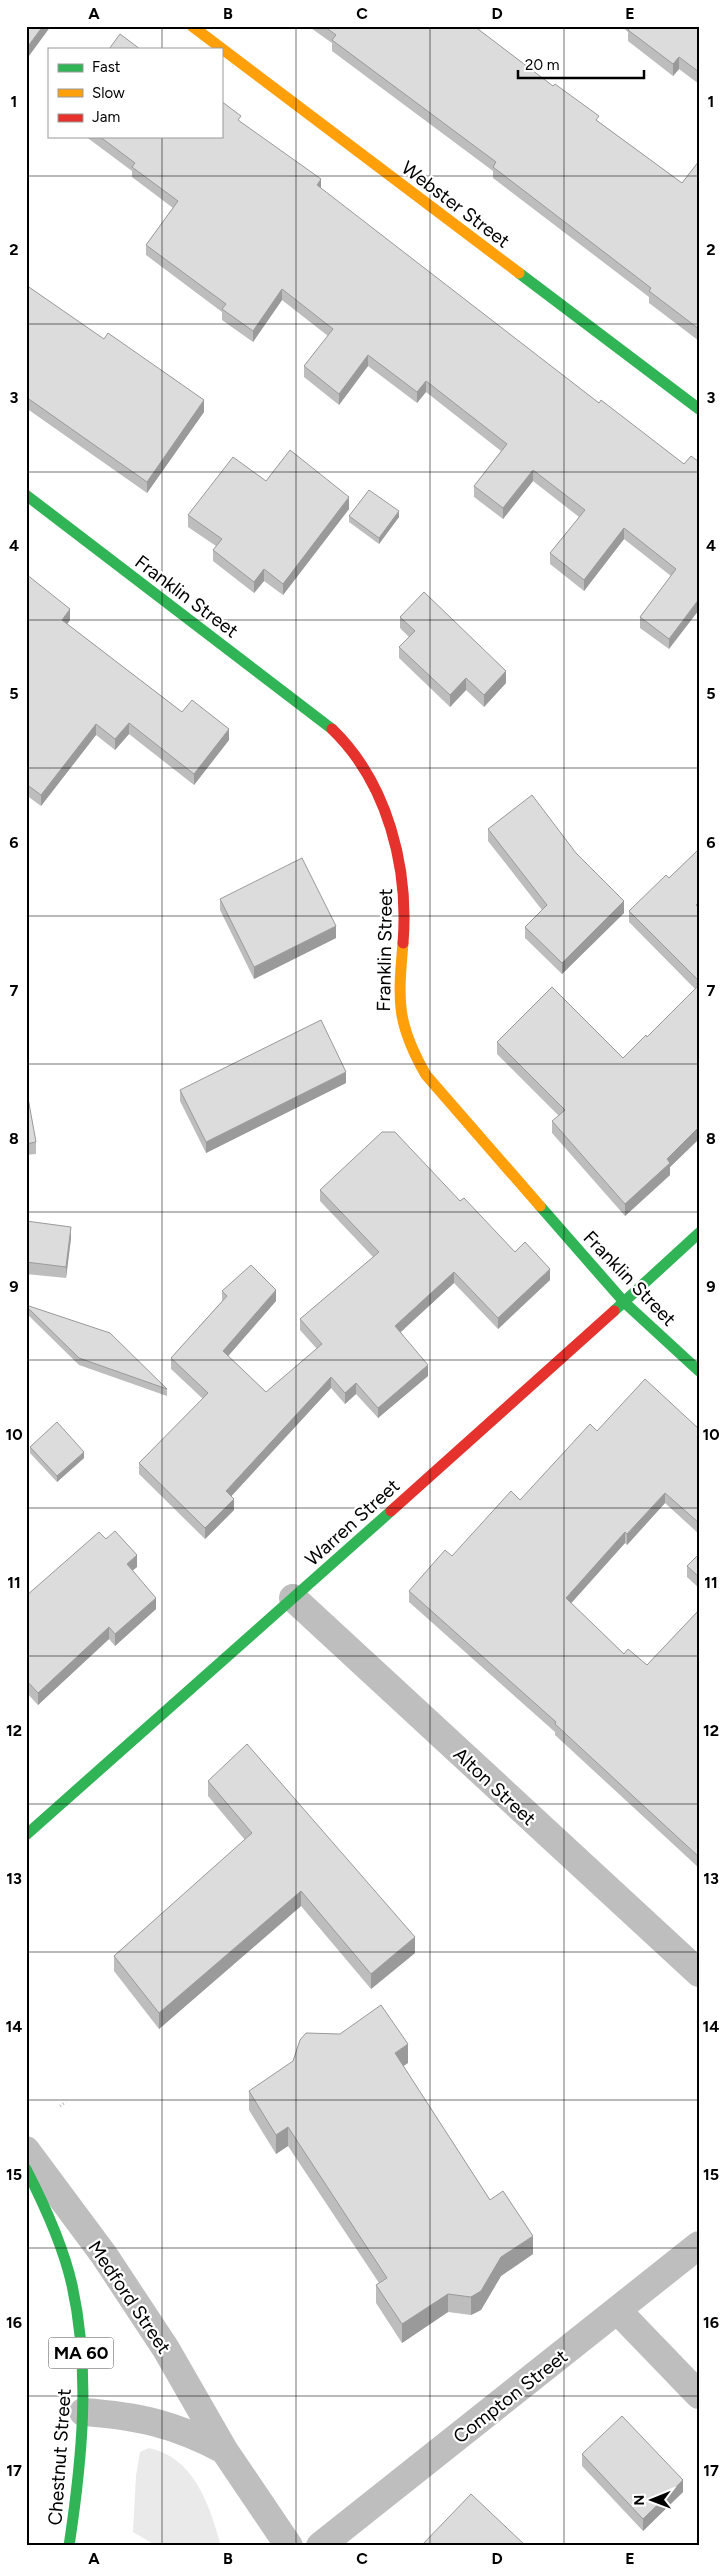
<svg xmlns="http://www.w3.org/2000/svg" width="725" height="2572" viewBox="0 0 725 2572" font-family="Figtree,sans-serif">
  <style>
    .green { fill: #eaeaea }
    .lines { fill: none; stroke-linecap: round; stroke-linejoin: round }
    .path { stroke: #b8b8b8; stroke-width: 3; stroke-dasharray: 1 2.5; stroke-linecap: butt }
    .street { stroke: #bebebe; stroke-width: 28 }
    .fast { stroke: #30b455; stroke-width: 11 }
    .slow { stroke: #ff9f0a; stroke-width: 11 }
    .jam { stroke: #e5322d; stroke-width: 11 }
    .wall { fill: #bdbdbd }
    .shaded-wall { fill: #9a9a9a }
    .building { fill: #dcdcdc; stroke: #9a9a9a }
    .grid { fill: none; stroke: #000; stroke-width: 1; stroke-opacity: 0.55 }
    .labels { text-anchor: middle; stroke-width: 4.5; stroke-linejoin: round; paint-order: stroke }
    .shield { fill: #fff; stroke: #4c4c4c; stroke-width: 1 }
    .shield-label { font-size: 18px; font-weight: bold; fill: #000 }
    .street-label { font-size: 19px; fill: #000; stroke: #fff }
    .neatline { fill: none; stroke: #000; stroke-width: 2 }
    .grid-label { font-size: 16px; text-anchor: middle; font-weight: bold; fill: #000 }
  </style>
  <rect width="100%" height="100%" fill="#fff"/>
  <path class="green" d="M 149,2448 C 195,2458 209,2505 221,2546 L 157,2546 L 133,2532 L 136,2476 L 140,2452 Z"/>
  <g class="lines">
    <path class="path" d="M 60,2106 L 66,2102"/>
    <path class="street" d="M 293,1598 L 699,1973
      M 26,2150 L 104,2255 L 166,2349 L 224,2450 L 289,2546
      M 618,2311 L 699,2395
      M 83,2412 C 139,2416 174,2424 224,2450
      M 320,2546 L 699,2245"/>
    <path class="fast" d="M 519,273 L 699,409
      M 26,495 L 332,729
      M 540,1206 L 624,1302 L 699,1371
      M 614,1311 L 699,1233
      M 26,1835 L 391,1511
      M 26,2169 C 45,2206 63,2245 72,2285 C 91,2371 82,2460 69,2546"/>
    <path class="slow" d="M 192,26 L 519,273
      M 403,943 C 398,1001 396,1023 426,1075 L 540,1206"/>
    <path class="jam" d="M 332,729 C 388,783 409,868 403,943
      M 391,1511 L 614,1311"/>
  </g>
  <path class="wall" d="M 308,26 L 474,26 L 599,122 L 682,183 L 699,161 L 699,341 L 649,303 L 649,297 L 493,178 L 493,171 L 332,51 L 332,43 Z
    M 621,26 L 699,26 L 699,84 L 679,69 L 673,76 L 628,41 L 628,32 Z
    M 241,122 L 321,189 L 599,403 L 684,464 L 691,456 L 669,649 L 640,628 L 640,617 L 671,576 L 624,539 L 584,591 L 550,564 L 550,553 L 579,517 L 533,481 L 503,519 L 474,497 L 474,486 L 501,451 L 426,392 L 417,403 L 368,366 L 339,405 L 304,377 L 304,366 L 328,336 L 282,300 L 253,342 L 222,320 L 222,312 L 146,255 L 146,245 L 173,208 L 132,177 L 132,171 L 85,136 L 221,136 Z
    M 26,285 L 204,412 L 147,493 L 26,408 Z
    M 266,481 L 349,509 L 283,595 L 264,581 L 254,593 L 213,561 L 213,550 L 216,546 L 188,527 L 188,515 Z
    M 349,516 L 399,517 L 379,544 L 349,522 Z
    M 26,574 L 70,620 L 67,624 L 182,712 L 229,740 L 194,785 L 129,734 L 115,750 L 96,735 L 41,806 L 26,795 Z
    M 400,617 L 506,683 L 484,707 L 466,690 L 450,707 L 399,658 L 399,647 L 409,637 L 400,628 Z
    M 488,829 L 576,853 L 624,913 L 562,974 L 525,938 L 525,927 L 542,910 L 488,841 Z
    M 699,849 L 699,1139 L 670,1167 L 670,1175 L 625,1216 L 552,1133 L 552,1121 L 559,1116 L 497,1054 L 497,1042 L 623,1058 L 647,1037 L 695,989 L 629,922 L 629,911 L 669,878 Z
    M 220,899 L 336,938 L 254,979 L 220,910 Z
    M 346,1083 L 206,1153 L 180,1101 L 180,1090 Z
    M 26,1087 L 36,1142 L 36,1154 L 26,1155 Z
    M 320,1190 L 460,1201 L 515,1252 L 550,1280 L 498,1329 L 454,1283 L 401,1332 L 428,1376 L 378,1418 L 356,1394 L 345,1404 L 331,1388 L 231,1496 L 234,1510 L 205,1539 L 139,1474 L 139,1463 L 203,1399 L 171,1369 L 171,1358 L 222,1301 L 222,1291 L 276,1301 L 228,1356 L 266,1392 L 317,1349 L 300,1330 L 300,1319 L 373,1257 L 320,1201 Z
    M 26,1221 L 71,1238 L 66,1278 L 26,1274 Z
    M 26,1305 L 167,1389 L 167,1396 L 79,1365 L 26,1313 Z
    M 699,1429 L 699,1534 L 665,1503 L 627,1545 L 625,1543 L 571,1603 L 624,1654 L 647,1665 L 699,1610 L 699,1868 L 555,1735 L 555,1732 L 409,1602 L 409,1591 L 520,1500 L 597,1431 Z
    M 30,1447 L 84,1458 L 57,1482 L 30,1453 Z
    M 106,1539 L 137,1567 L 133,1570 L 156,1609 L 115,1646 L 109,1639 L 38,1705 L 26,1692 L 26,1596 Z
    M 699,1554 L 699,1588 L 687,1577 L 687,1566 Z
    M 208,1781 L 415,1953 L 371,1989 L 301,1906 L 159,2029 L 114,1971 L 114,1956 L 245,1840 L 208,1796 Z
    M 408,2063 L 403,2066 L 490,2200 L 533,2254 L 501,2276 L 481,2310 L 471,2315 L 448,2312 L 402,2343 L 376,2303 L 376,2285 L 379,2283 L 288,2146 L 276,2154 L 249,2110 L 249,2091 Z
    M 582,2454 L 683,2492 L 643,2531 L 582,2466 Z"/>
  <path class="shaded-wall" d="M 43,26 L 51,26 L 26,60 L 26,49 Z
    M 679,57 L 679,69 L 673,76 L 673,64 Z
    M 321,179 L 321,190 L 317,185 Z
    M 282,289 L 282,300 L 253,342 L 253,331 Z
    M 368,355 L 368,366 L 339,405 L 339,394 Z
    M 426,381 L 426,392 L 417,403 L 417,392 Z
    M 204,400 L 204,412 L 147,493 L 147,482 Z
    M 533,470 L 533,481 L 503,519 L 503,508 Z
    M 349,497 L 349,509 L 283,595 L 283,584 Z
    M 399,511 L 399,517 L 379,544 L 379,538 Z
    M 624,528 L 624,539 L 584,591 L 584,580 Z
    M 264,569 L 264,581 L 254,593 L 254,582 Z
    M 699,599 L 699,610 L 669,649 L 669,639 Z
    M 70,609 L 70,620 L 62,631 L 62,620 Z
    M 506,671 L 506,683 L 484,707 L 484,695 Z
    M 466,678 L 466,690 L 450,707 L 450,695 Z
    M 129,723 L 129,734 L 115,750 L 115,739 Z
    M 96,724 L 96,735 L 41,806 L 41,795 Z
    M 229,729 L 229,740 L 194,785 L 194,774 Z
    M 624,901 L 624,913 L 562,974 L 562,963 Z
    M 336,926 L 336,938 L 254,979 L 254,967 Z
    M 346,1072 L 346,1083 L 206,1153 L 206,1142 Z
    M 699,1127 L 699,1139 L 670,1167 L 670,1175 L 625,1216 L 625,1204 L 667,1159 Z
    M 71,1227 L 71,1238 L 66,1278 L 66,1267 Z
    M 550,1269 L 550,1280 L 498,1329 L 498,1318 Z
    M 454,1272 L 454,1283 L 395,1337 L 395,1326 Z
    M 276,1290 L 276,1301 L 223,1362 L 223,1351 Z
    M 428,1365 L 428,1376 L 378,1418 L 378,1408 Z
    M 331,1377 L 331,1388 L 226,1502 L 226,1491 Z
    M 356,1383 L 356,1394 L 345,1404 L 345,1393 Z
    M 84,1452 L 84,1458 L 57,1482 L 57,1476 Z
    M 665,1493 L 665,1503 L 627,1545 L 627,1534 Z
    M 234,1499 L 234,1510 L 205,1539 L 205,1528 Z
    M 625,1532 L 625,1543 L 566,1609 L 566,1598 Z
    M 137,1555 L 137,1567 L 127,1575 L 127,1564 Z
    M 156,1598 L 156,1609 L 115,1646 L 115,1634 Z
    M 109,1627 L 109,1639 L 38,1705 L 38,1693 Z
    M 301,1891 L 301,1906 L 159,2029 L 159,2013 Z
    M 415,1937 L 415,1953 L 371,1989 L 371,1974 Z
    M 408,2044 L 408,2063 L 395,2072 L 395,2053 Z
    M 288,2127 L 288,2146 L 276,2154 L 276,2135 Z
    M 533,2236 L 533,2254 L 501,2276 L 481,2310 L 471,2315 L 471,2297 L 501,2257 Z
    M 448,2294 L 448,2312 L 402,2343 L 402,2324 Z
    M 683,2480 L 683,2492 L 643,2531 L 643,2519 Z"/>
  <path class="building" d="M 26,26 L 43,26 L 26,49 Z
    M 324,26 L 474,26 L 553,86 L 555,84 L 599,116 L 596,120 L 682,183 L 699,161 L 699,329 L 649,291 L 651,288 L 493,167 L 496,162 L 332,40 L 336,35 Z
    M 631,26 L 699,26 L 699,72 L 679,57 L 673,64 L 628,30 Z
    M 120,34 L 140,49 L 109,49 Z
    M 221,101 L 241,116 L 238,120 L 321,179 L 317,185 L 599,403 L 601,400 L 684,464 L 691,456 L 699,462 L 699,599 L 669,639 L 640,617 L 676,569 L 624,528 L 584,580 L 550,553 L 585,510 L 533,470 L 503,508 L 474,486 L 507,444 L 426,381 L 417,392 L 368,355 L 339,394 L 304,366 L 333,329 L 282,289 L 253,331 L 222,309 L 226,304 L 146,245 L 178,201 L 132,167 L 135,163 L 99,136 L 221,136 Z
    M 26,285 L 104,339 L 108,333 L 204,400 L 147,482 L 26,397 Z
    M 290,450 L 349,497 L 283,584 L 264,569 L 254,582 L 213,550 L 222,539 L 188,515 L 233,457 L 266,481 Z
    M 369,490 L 399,511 L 379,538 L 349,516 Z
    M 26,574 L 70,609 L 62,620 L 182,712 L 192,700 L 229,729 L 194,774 L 129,723 L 115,739 L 96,724 L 41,795 L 26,784 Z
    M 424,592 L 506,671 L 484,695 L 466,678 L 450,695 L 399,647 L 415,631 L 400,617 Z
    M 532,795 L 576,853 L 624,901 L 562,963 L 525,927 L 547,905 L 488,829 Z
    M 699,849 L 699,902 L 696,905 L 699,908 L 699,981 L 629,911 L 666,875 L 669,878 Z
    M 302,858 L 336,926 L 254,967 L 220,899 Z
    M 699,985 L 699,1127 L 667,1159 L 670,1163 L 625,1204 L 552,1121 L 565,1110 L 497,1042 L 552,987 L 623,1058 L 646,1035 L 647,1037 Z
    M 321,1020 L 346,1072 L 206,1142 L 180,1090 Z
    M 26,1087 L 36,1142 L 26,1144 Z
    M 382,1132 L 395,1132 L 460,1201 L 464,1198 L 515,1252 L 525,1242 L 550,1269 L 498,1318 L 454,1272 L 395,1326 L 428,1365 L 378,1408 L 356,1383 L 345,1393 L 331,1377 L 226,1491 L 234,1499 L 205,1528 L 139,1463 L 208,1393 L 171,1358 L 227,1296 L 222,1291 L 251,1265 L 276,1290 L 223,1351 L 266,1392 L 322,1344 L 300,1319 L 379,1252 L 320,1190 Z
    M 26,1221 L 71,1227 L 66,1267 L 26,1262 Z
    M 26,1305 L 110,1333 L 167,1389 L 79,1358 L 26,1306 Z
    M 645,1379 L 699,1429 L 699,1523 L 665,1493 L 627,1534 L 625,1532 L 566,1598 L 624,1654 L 628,1649 L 647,1665 L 699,1610 L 699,1857 L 555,1724 L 556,1722 L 409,1591 L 445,1550 L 452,1556 L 511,1491 L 520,1500 L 590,1424 L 597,1431 Z
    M 57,1422 L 84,1452 L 57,1476 L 30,1447 Z
    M 115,1531 L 137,1555 L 127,1564 L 156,1598 L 115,1634 L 109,1627 L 38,1693 L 26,1680 L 26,1596 L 99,1532 L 106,1539 Z
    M 699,1554 L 699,1577 L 687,1566 Z
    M 247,1744 L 415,1937 L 371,1974 L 301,1891 L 159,2013 L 114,1956 L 252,1833 L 208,1781 Z
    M 381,2005 L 408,2044 L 395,2053 L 490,2200 L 503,2191 L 533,2236 L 501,2257 L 481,2291 L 471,2297 L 448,2294 L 402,2324 L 376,2285 L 387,2278 L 288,2127 L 276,2135 L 249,2091 L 293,2061 L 300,2040 L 306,2033 L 340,2034 Z
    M 622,2416 L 683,2480 L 643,2519 L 582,2454 Z
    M 471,2494 L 526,2546 L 421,2546 Z"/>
  <path class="grid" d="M 162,26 L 162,49M 296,26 L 296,2546M 430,26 L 430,2546M 564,26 L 564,2546M 162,136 L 162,2546M 26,176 L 699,176M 26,324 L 699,324M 26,472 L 699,472M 26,620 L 699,620M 26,768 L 699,768M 26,916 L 699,916M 26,1064 L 699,1064M 26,1212 L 699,1212M 26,1360 L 699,1360M 26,1508 L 699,1508M 26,1656 L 699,1656M 26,1804 L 699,1804M 26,1952 L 699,1952M 26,2100 L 699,2100M 26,2248 L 699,2248M 26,2396 L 699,2396"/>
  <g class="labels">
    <rect class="shield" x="48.5" y="2337.5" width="65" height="31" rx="4"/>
    <g class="shield-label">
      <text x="81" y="2359">MA 60</text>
    </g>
    <g class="street-label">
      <text transform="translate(456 204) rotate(37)" y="7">Webster Street</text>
      <text transform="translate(187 596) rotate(37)" y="7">Franklin Street</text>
      <text transform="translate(384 950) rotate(-89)" y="7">Franklin Street</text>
      <text transform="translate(630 1278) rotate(46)" y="7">Franklin Street</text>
      <text transform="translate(352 1522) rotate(-42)" y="7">Warren Street</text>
      <text transform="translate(495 1786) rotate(43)" y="7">Alton Street</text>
      <text transform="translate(130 2297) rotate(56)" y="7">Medford Street</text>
      <text transform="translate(510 2396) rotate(-38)" y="7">Compton Street</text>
      <text transform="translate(59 2457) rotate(-86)" y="7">Chestnut Street</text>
    </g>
  </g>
  <rect width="725" height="2572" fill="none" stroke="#ffffff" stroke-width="55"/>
  <rect x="48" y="48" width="175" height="90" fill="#ffffff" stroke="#999999"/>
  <rect x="58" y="64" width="25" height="8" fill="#30b455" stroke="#999999"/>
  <text x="92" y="72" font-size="15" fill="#000000">Fast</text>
  <rect x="58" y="89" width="25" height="8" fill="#ff9f0a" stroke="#999999"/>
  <text x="92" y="98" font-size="15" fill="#000000">Slow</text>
  <rect x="58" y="114" width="25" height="8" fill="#e5322d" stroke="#999999"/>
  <text x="92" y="122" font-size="15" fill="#000000">Jam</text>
  <g transform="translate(652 2500) rotate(269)" stroke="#ffffff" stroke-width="4" paint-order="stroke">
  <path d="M0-4L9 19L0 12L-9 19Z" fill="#000000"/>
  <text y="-8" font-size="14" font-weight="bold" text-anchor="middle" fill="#000000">N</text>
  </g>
  <path d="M518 70v8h126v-8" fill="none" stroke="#000000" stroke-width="2.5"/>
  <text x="525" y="70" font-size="15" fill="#000000" stroke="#ffffff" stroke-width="4" paint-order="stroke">20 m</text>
  <rect x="28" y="28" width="670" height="2516" class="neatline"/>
  <g class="grid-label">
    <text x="94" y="19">A</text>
    <text x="228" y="19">B</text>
    <text x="362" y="19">C</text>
    <text x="497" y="19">D</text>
    <text x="630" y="19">E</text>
    <text x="14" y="107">1</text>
    <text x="711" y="107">1</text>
    <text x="14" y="255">2</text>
    <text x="711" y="255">2</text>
    <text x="14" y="403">3</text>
    <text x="711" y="403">3</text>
    <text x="14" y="551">4</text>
    <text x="711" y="551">4</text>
    <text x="14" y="699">5</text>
    <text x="711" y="699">5</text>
    <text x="14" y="848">6</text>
    <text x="711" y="848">6</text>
    <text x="14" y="996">7</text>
    <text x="711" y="996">7</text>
    <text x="14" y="1144">8</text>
    <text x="711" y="1144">8</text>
    <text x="14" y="1292">9</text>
    <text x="711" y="1292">9</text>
    <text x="14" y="1440">10</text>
    <text x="711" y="1440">10</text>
    <text x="14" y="1588">11</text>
    <text x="711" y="1588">11</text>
    <text x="14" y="1736">12</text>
    <text x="711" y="1736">12</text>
    <text x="14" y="1884">13</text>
    <text x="711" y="1884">13</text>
    <text x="14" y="2032">14</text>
    <text x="711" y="2032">14</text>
    <text x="14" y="2180">15</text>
    <text x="711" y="2180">15</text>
    <text x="14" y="2328">16</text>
    <text x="711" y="2328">16</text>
    <text x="14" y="2476">17</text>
    <text x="711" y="2476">17</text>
    <text x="94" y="2564">A</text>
    <text x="228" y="2564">B</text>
    <text x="362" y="2564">C</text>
    <text x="497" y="2564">D</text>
    <text x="630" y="2564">E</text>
  </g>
</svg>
